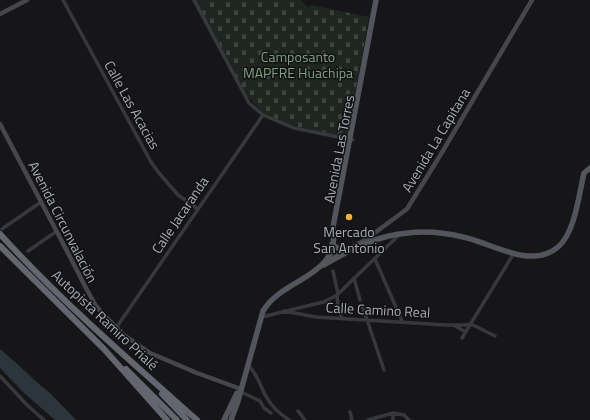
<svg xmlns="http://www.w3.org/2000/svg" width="590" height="420" viewBox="0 0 590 420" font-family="'Titillium Web',sans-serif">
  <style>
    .cemetery { fill: url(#cemetery-stones) }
    .water { fill: #2c353c }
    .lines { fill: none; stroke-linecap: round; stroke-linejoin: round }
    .street { stroke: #37383d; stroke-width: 3.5 }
    .secondary { stroke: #45474d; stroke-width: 4.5 }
    .primary { stroke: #53555c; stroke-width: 5.5 }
    .highway { stroke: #63666e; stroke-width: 6 }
    .poi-dot { fill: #f2b134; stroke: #111113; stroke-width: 1.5 }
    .labels { text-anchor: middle; stroke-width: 3; stroke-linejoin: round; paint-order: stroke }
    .park-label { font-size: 14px; fill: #7fa381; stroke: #111113 }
    .street-label { font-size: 14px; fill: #a8adb8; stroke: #111113 }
    .poi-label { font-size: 14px; fill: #a8adb8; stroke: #111113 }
  </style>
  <defs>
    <pattern id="cemetery-stones" width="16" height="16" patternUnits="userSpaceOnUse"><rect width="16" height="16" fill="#1e261f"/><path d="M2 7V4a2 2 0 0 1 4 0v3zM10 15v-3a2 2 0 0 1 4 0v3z" fill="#3c433d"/></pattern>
  </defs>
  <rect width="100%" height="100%" fill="#161618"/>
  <path class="cemetery" d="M 195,0 L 301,0 L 308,8 L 311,5 L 369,17 L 347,137 L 293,126 L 264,114 L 246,95 Z"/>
  <path class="water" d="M 0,349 L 15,362 L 40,385 L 50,393 L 76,420 L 55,420 L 23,392 L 0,368 Z"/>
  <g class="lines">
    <path class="street" d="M 63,0 L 151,162 L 159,173 L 178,195 L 198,209
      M 194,0 L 249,103 L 263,115 L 294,128 L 353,140
      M 2,229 L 41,202
      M 28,251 L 57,231
      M 375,259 L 402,321
      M 333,271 L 338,294
      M 354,278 L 360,300
      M 337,295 L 338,310 L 342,318
      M 362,305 L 384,370
      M 284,311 L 316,317 L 446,325 L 465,325 L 471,324 L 495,336
      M 262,317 L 315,304 L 324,302 L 337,295 L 399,235
      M 455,326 L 466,332
      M 116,328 L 263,115
      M 462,338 L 514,253
      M 248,365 C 258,374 260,387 267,398 C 272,407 280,414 289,420
      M 0,376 L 27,405 L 44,420
      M 241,392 L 260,401 L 264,408 L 271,413
      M 298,411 L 305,420
      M 350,412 L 352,420
      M 368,420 L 393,413
      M 393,420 L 393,413 L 404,415 L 409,420"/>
    <path class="secondary" d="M 0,14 L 27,0
      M 0,124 L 68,253 L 87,290 L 96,306 L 104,315 L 124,335 L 150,353 L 197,373 L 241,389
      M 328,260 L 365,240 L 407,209 L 441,154 L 532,0"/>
    <path class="primary" d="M 332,244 L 337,248 L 346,249
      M 324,265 C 349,250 378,235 408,233 C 425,231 446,233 463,237 C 492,243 531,270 558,247 C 575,233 579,194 584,173 L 590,168
      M 224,420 L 237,393
      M 231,420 L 238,401 L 263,311 C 283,277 341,278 333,227 L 376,0"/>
    <path class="highway" d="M 0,234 C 61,301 129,360 197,420
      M 0,246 L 104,349 L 167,420
      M 126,369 L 177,420
      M 162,394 L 187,420"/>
  </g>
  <circle class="poi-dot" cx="349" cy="217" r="4"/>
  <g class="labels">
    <g class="park-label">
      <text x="298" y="62">Camposanto<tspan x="298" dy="16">MAPFRE Huachipa</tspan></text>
    </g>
    <g class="street-label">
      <text transform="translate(132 105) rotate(61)" y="5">Calle Las Acacias</text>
      <text transform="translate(436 140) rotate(-59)" y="5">Avenida La Capitana</text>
      <text transform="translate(339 149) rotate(-79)" y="5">Avenida Las Torres</text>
      <text transform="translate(180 215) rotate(-56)" y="5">Calle Jacaranda</text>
      <text transform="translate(63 222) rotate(63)" y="5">Avenida Circunvalación</text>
      <text transform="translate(378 310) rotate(3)" y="5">Calle Camino Real</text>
      <text transform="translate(105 320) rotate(43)" y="5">Autopista Ramiro Prialé</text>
    </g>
    <g class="poi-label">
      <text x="349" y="237">Mercado<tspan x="349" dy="16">San Antonio</tspan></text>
    </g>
  </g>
</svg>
